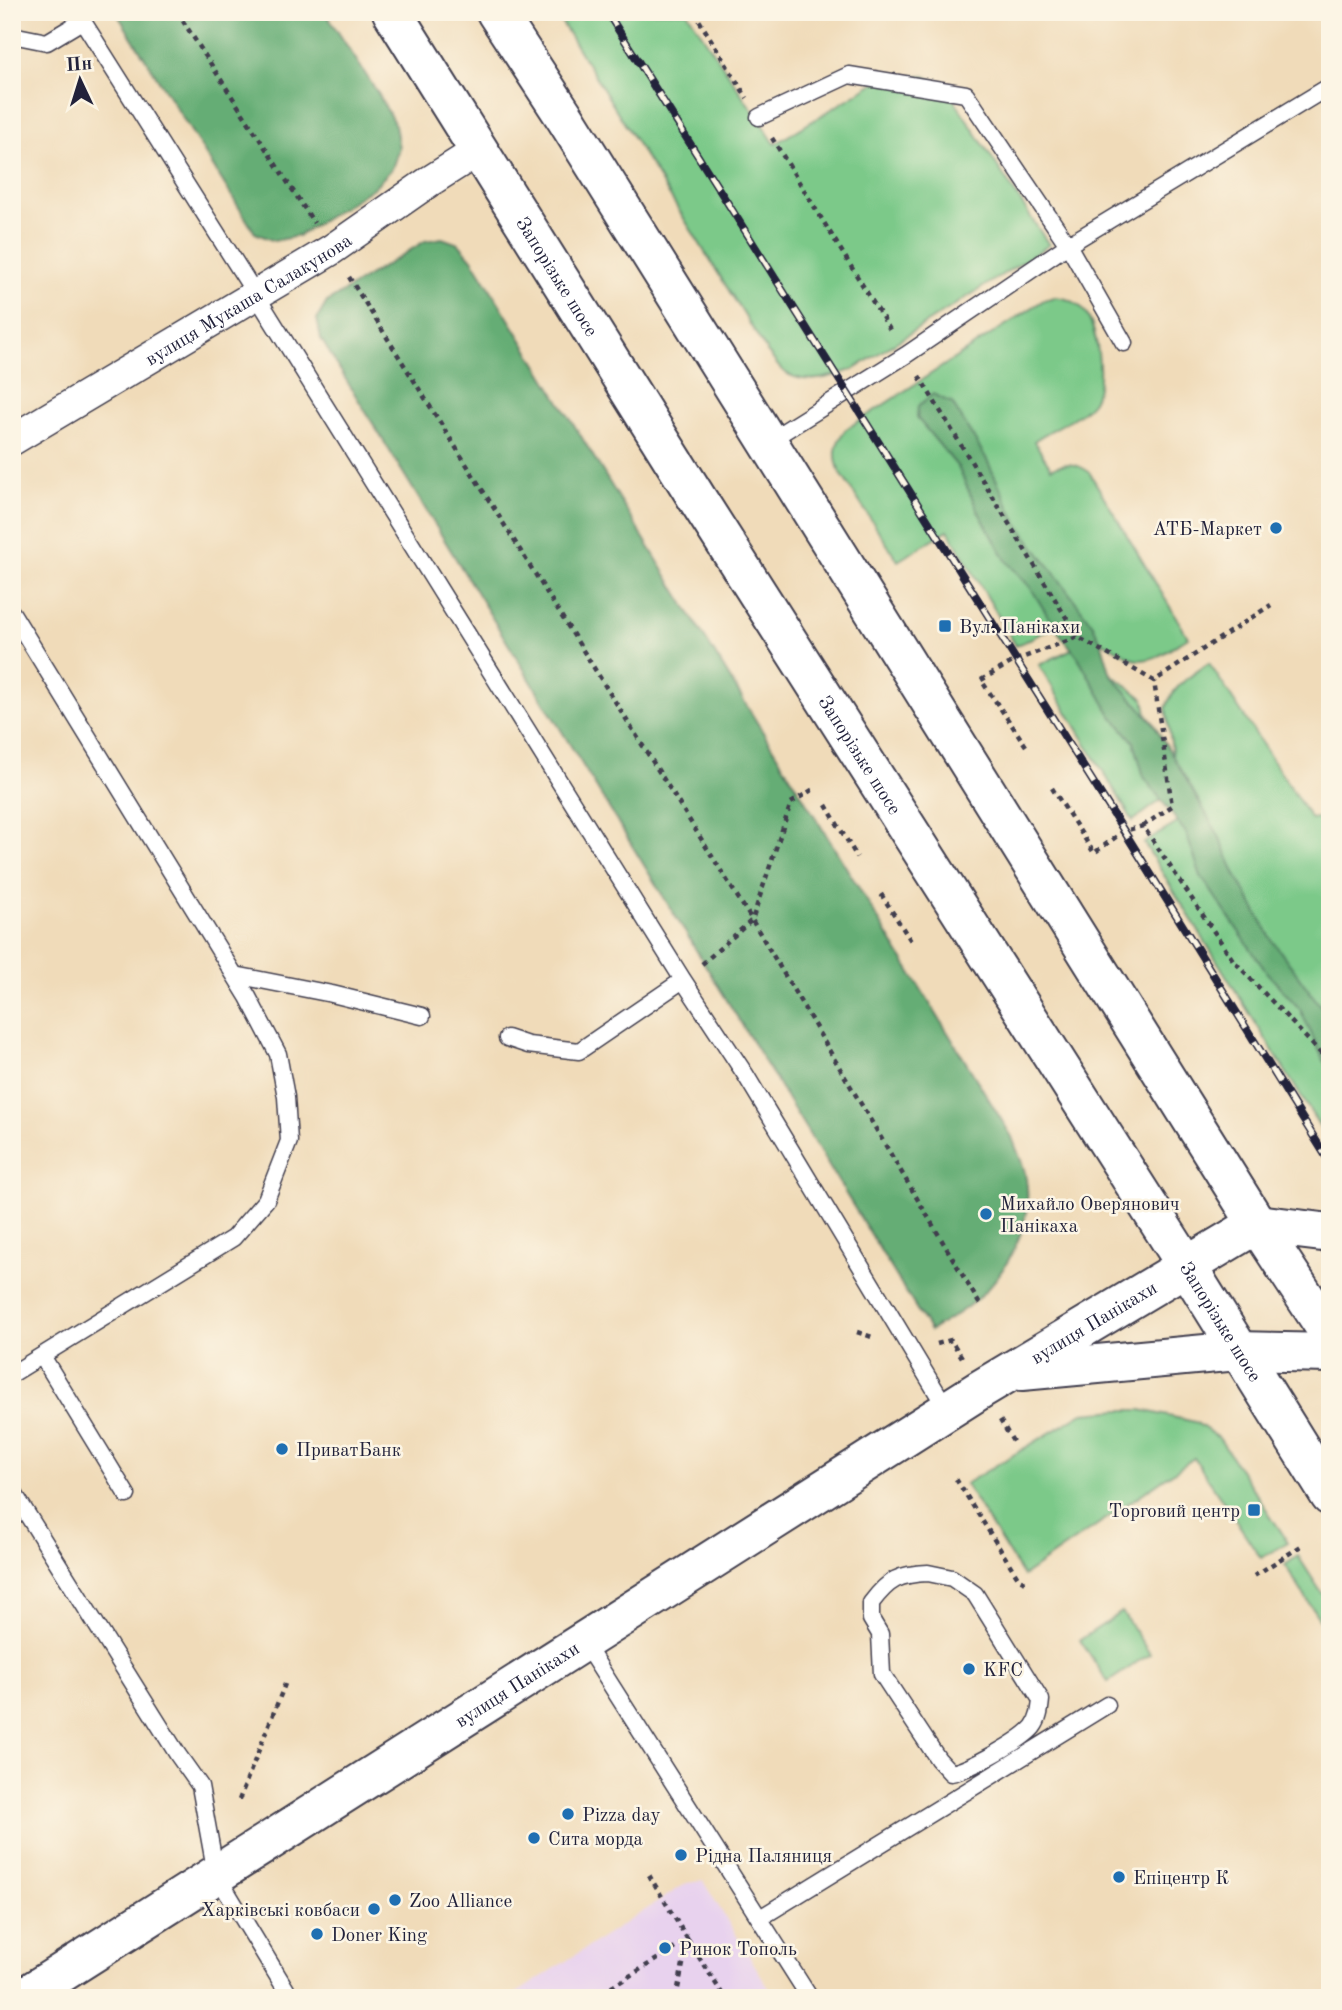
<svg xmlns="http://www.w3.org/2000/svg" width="1342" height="2010" viewBox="0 0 1342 2010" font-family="'Old Standard TT',serif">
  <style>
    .built { fill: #e8d2ee }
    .green { fill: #7cc989; stroke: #4f7662; stroke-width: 2 }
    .forest { fill: #65ad75; stroke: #446858; stroke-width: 2 }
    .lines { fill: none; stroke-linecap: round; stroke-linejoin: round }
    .service-casing { stroke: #413e4e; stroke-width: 19 }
    .minor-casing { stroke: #413e4e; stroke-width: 33 }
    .tertiary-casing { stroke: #413e4e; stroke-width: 42 }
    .secondary-casing { stroke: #413e4e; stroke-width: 42 }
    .primary-casing { stroke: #413e4e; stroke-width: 42 }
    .path { stroke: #413e4e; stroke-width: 4.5; stroke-dasharray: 5 5; stroke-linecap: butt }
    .service { stroke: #fff; stroke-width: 16 }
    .minor { stroke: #fff; stroke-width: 30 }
    .tertiary { stroke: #fff; stroke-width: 38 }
    .secondary { stroke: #fff; stroke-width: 38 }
    .primary { stroke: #fff; stroke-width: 38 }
    .rail-casing { stroke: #22223b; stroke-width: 8 }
    .rail { stroke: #fcf5e5; stroke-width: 5; stroke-dasharray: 16; stroke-linecap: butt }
    .poi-dot { fill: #1f6fb2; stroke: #fcf5e5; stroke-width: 2.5 }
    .labels { text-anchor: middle; stroke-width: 5; stroke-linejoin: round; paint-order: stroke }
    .street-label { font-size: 19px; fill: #22223b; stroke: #fcf5e5 }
    .poi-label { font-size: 19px; fill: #22223b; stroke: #fcf5e5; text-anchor: start }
  </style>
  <rect width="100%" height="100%" fill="#fcf5e5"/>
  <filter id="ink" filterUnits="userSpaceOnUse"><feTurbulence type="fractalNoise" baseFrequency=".0143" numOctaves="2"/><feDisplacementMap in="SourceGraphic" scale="14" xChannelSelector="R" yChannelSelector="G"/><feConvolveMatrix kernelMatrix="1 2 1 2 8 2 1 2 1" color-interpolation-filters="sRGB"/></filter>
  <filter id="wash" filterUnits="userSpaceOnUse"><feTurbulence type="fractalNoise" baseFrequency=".00686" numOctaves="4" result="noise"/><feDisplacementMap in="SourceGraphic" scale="28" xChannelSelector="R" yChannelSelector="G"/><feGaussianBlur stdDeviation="1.57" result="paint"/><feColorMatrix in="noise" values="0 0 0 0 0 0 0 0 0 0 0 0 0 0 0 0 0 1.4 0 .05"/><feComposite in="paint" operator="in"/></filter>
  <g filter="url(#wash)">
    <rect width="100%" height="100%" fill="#f0dbb9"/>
    <path class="built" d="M 703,1881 L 775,1998 L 509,1998 L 687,1883 Z"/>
    <path class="green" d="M 555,12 L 687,12 L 775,144 L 879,80 L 923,75 L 945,86 L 1049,245 L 854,369 C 832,377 804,387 783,371 C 777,366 773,358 768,353 Z
      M 1055,297 C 1066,298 1077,301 1084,311 C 1098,328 1105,381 1093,401 C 1081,418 1050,429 1034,441 L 1051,468 C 1066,462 1077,463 1089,472 L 1188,637 C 1171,648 1155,664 1133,659 L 1066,621 L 1016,646 L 948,530 L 898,561 L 840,472 C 833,456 835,444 845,430 L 1044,300 Z
      M 1076,647 L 1144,699 L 1165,797 L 1133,821 L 1039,665 Z
      M 1209,663 L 1311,819 L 1330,816 L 1330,1143 L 1144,843 L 1182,820 L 1166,708 C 1173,685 1191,676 1209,663 Z
      M 1120,1410 L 1141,1410 L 1195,1422 L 1219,1438 L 1288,1542 L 1261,1558 L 1194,1458 L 1023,1576 L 965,1484 L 1083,1413 Z
      M 1298,1556 L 1330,1606 L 1330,1636 L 1285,1565 Z
      M 1122,1612 L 1150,1654 L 1108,1682 L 1080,1640 Z"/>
    <path class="forest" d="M 116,12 L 325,12 L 379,95 L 395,125 L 399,148 L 392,169 L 373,188 L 298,236 L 274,241 L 255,233 Z
      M 442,238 L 459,244 L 472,259 L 1012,1137 C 1016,1149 1022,1161 1025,1173 C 1036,1223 1006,1278 967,1307 C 955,1316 942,1323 930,1331 L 321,339 L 317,319 L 327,302 L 425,241 Z
      M 933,394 L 952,403 L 986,458 L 1017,523 L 1093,625 L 1102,644 L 1111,675 L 1153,722 L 1219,836 L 1236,875 L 1272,940 L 1330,1019 L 1330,1074 L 1300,1009 L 1267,973 L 1201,876 L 1186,833 L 1144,777 L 1134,742 L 1111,715 L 1078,657 L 1055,628 L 1031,588 L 1007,562 L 977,509 L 958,467 L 917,418 L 918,406 Z"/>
  </g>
  <g filter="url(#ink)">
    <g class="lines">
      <g class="service-casing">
        <path id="service" d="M 77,12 L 256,295 L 683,980 L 745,1074 L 948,1411
          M 12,35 L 47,42 L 82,21
          M 759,117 L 849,75 L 966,94 L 1068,245 L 1124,343
          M 767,442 L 906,355 L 1068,245 L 1330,86
          M 12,613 L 248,997 L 278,1054 L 286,1097 L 289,1141 L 266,1200 L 233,1238 L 12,1374
          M 235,975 L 332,994 L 422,1016
          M 507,1038 L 528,1045 L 579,1051 L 683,980
          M 42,1356 L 127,1495
          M 12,1490 L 178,1755 L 200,1786 L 216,1874 L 291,1998
          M 928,1573 L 952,1578 L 975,1594 L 1041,1700 C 1040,1710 1039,1719 1033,1727 C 1021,1741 969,1770 951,1773 L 938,1759 L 882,1674 L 880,1634 L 871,1619 L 871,1603 C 889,1579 899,1574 928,1573 Z
          M 583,1641 L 810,1998
          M 760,1918 L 1107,1705"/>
      </g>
      <g class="minor-casing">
        <g id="minor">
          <path id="s1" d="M 12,440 L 331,250 L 430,181 L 479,150"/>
        </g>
      </g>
      <g class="tertiary-casing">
        <path id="tertiary" d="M 1257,1224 L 1330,1233"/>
      </g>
      <g class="secondary-casing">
        <g id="secondary">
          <path d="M 1022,1371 L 1238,1351 L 1330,1353"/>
          <path id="s2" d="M 22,1998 L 981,1389 L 1257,1224"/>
        </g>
      </g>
      <g class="primary-casing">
        <g id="primary">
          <path id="s3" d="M 392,12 L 698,500 L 1188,1268 L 1330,1496"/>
          <path d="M 496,12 L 566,119 L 1257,1224 L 1330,1335"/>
        </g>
      </g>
      <path class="path" d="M 177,12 L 314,223
        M 694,12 L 747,98
        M 772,138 L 892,333
        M 349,277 L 752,920 L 982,1308
        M 919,376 L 1078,637
        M 1026,746 L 981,680 L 1016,660 L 1078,637 L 1154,681 L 1271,605
        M 1052,788 L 1094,853 L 1124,831 L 1143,826 L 1233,960 L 1330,1063
        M 826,805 L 857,857
        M 1143,826 L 1172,806 L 1154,681
        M 881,894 L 911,941
        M 702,964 L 752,920 L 791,803 L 815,788
        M 857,1332 L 875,1338
        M 937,1344 L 951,1340 L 963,1359
        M 1000,1420 L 1014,1443
        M 956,1479 L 1019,1579 L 1028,1583
        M 1254,1576 L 1301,1546
        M 239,1800 L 285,1684
        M 649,1875 L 688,1940 L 676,1998
        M 594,1998 L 688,1940 L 725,1998"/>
      <use href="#service" class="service"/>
      <use href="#minor" class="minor"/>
      <use href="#tertiary" class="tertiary"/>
      <use href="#secondary" class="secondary"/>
      <use href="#primary" class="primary"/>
      <g class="rail-casing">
        <path id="rail" d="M 607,12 L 1124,831 L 1330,1163"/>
      </g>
      <use href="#rail" class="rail"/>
    </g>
  </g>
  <g class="poi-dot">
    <circle cx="1276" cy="528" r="7"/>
    <rect x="938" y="619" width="14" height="14" rx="3.5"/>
    <circle cx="986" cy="1214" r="7"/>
    <circle cx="282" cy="1449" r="7"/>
    <rect x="1247" y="1503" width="14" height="14" rx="3.5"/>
    <circle cx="969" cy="1669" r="7"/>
    <circle cx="568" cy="1814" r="7"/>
    <circle cx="534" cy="1838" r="7"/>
    <circle cx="681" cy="1855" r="7"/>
    <circle cx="1119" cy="1877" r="7"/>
    <circle cx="395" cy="1900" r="7"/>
    <circle cx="374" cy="1909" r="7"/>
    <circle cx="317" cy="1934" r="7"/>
    <circle cx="665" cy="1948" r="7"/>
  </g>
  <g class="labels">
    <g class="street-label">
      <text dy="7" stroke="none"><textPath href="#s3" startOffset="312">Запорізьке шосе</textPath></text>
      <text dy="7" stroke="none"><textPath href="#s1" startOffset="275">вулиця Мукаша Салакунова</textPath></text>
      <text dy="7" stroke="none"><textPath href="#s3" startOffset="878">Запорізьке шосе</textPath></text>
      <text dy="7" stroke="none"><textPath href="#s3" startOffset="1550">Запорізьке шосе</textPath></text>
      <text dy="7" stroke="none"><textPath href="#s2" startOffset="1267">вулиця Панікахи</textPath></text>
      <text dy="7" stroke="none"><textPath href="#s2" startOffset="586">вулиця Панікахи</textPath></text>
    </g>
    <g class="poi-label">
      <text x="1262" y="535" text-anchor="end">АТБ-Маркет</text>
      <text x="959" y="633">Вул. Панікахи</text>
      <text x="1000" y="1210">Михайло Оверянович<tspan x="1000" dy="22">Панікаха</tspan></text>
      <text x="296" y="1456">ПриватБанк</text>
      <text x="1240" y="1517" text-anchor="end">Торговий центр</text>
      <text x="983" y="1676">KFC</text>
      <text x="582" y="1821">Pizza day</text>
      <text x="548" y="1845">Сита морда</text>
      <text x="695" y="1862">Рідна Паляниця</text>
      <text x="1133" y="1884">Епіцентр К</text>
      <text x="409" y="1907">Zoo Alliance</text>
      <text x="360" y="1916" text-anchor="end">Харківські ковбаси</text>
      <text x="331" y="1941">Doner King</text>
      <text x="679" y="1955">Ринок Тополь</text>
    </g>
  </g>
  <rect width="1342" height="2010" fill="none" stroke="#fcf5e5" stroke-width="42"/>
  <g transform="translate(80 80) rotate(356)" stroke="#fcf5e5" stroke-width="5" paint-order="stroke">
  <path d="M0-5L12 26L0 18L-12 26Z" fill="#22223b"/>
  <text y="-10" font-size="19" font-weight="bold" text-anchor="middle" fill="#22223b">Пн</text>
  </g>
</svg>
